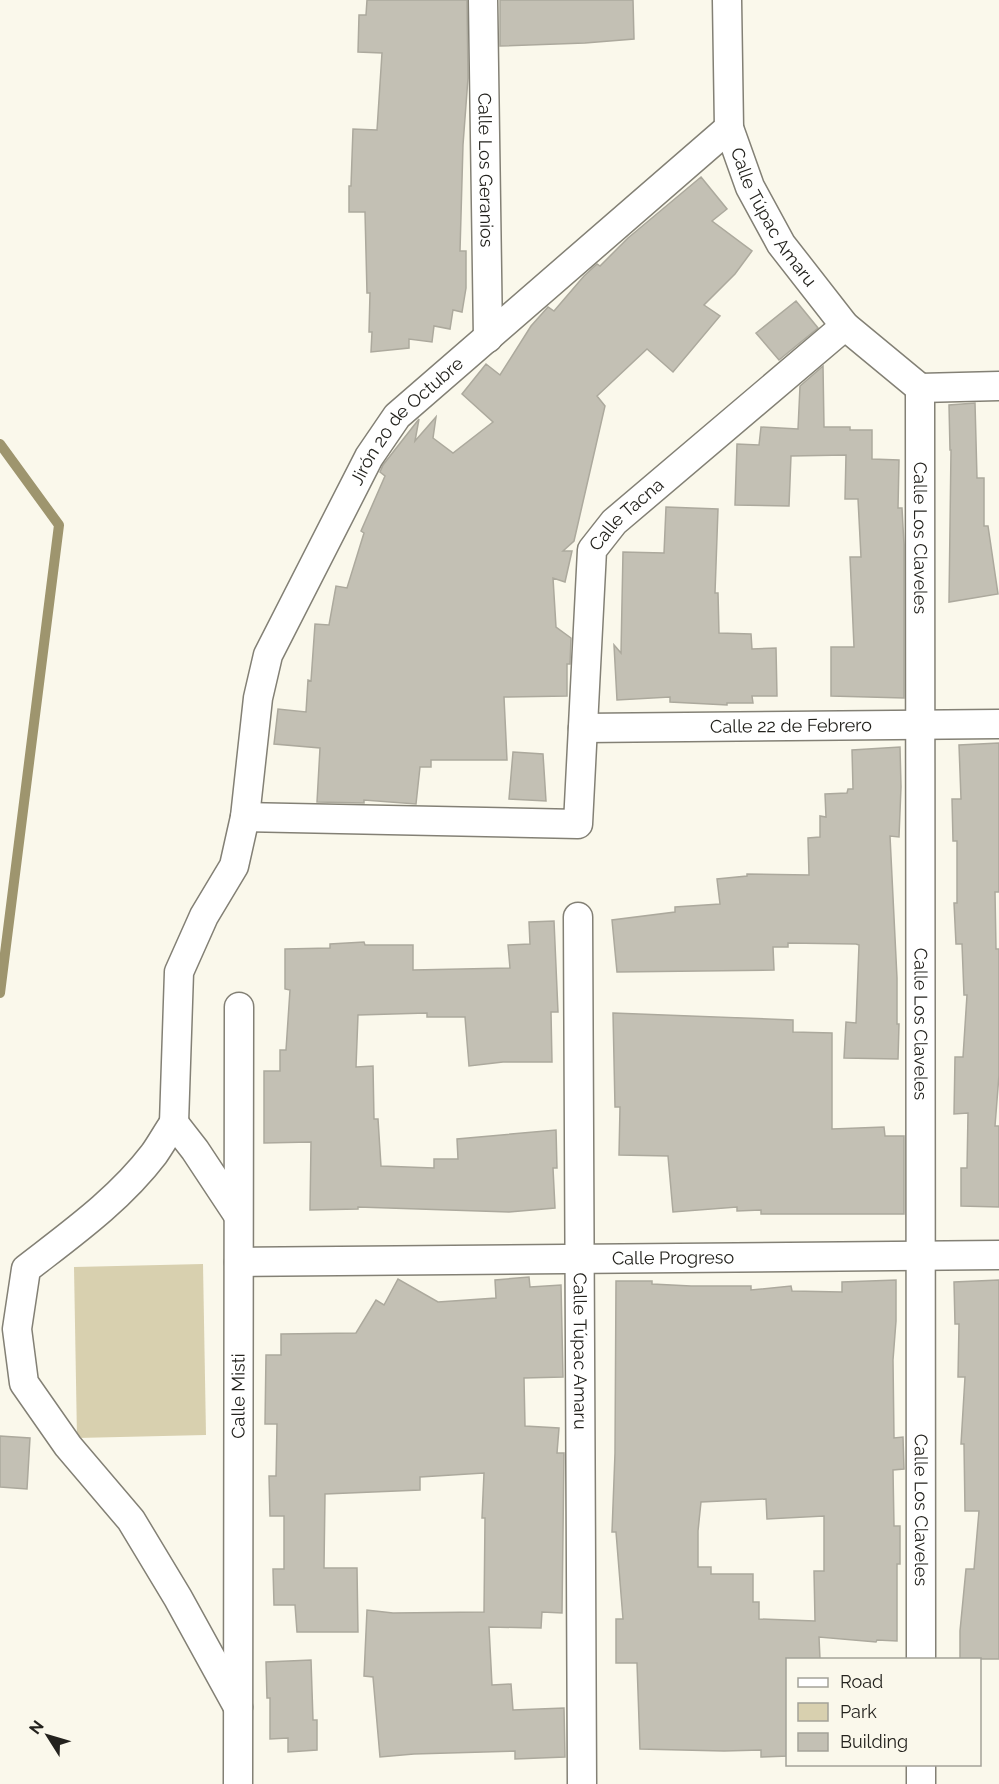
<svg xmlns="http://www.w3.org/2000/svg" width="999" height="1784" viewBox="0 0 999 1784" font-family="Raleway,sans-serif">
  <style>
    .green { fill: #d8d0af }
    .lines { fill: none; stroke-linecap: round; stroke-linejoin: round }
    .stream { stroke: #9e956e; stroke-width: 10 }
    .building { fill: #c3c0b4; stroke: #aca99d; stroke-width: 1.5; fill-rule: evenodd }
    .street-casing { stroke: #838075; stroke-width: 31 }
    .street { stroke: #fff; stroke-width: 28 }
    .labels { text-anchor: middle; stroke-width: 4.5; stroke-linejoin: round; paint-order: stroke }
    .street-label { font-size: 18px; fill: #23221d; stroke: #faf8eb }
  </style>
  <rect width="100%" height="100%" fill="#faf8eb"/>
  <path class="green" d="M 203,1264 L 206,1435 L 77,1438 L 74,1267 Z"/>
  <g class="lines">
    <path class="stream" d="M 0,444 L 59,525 L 0,993"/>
  </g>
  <path class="building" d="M 367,0 L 467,0 L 468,78 L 463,145 L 460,251 L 466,251 L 466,288 L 462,312 L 453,310 L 450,329 L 434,326 L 432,342 L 409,339 L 409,348 L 371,352 L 372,332 L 369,332 L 370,293 L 367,293 L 365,212 L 349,212 L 349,186 L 351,186 L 353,129 L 377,130 L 382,53 L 358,52 L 359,15 L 366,15 Z
    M 500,0 L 633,0 L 634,39 L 585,43 L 500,46 Z
    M 701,177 L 727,209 L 712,221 L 752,251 L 735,274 L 704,305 L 720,316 L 673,372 L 647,349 L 597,396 L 605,406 L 574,541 L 563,551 L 572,551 L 565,582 L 553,578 L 556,627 L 571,638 L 570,664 L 567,664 L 567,696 L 504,697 L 507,760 L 431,760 L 431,767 L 420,767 L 416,804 L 364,800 L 364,803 L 317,802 L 320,748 L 274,744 L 278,709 L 306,712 L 308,680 L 311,681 L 315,624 L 329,625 L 336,586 L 347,588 L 364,533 L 361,531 L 385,476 L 380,472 L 383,465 L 419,419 L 415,441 L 436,417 L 433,438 L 453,453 L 493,422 L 462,394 L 486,364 L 500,375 L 531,326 L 548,307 L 554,311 L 584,276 L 597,264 L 600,266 L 628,238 Z
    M 796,301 L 818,328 L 779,360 L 756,333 Z
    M 823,366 L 824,427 L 850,427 L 850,430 L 872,430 L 872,459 L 899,460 L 898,508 L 902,508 L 904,545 L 904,698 L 831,696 L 831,647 L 854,647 L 850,557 L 861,557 L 858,499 L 845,499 L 846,455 L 791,456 L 789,506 L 735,505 L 737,444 L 759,445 L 761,427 L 798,429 L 800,386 Z
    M 975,403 L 977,478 L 984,478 L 984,526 L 988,526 L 998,594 L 949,602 L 951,450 L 950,450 L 949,405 Z
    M 666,507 L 718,509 L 715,593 L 718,593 L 719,633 L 751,634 L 752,649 L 776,648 L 777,696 L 752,696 L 753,703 L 727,703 L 727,705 L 670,702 L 670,697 L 617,700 L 614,645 L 621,653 L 623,552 L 664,553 Z
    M 999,743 L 999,892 L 995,892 L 996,949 L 999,949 L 999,1075 L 995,1126 L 999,1126 L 999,1207 L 961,1206 L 961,1168 L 967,1168 L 968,1113 L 954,1114 L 955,1057 L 963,1057 L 967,995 L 964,995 L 962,944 L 956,944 L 954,903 L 957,903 L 957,841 L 953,841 L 952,799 L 961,799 L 959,745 Z
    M 900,747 L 901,787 L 899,837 L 890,836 L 897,978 L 897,1024 L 899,1024 L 898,1059 L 844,1058 L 846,1022 L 856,1023 L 859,945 L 856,944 L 788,943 L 788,947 L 773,947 L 774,970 L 617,972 L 612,920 L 675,912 L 675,907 L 720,904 L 717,879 L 747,876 L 747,874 L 809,875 L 808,838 L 820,837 L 820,816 L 826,817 L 825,794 L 847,793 L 848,789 L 853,789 L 852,750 Z
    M 513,752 L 543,754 L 546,801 L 509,799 Z
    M 554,921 L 558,1012 L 551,1012 L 552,1062 L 503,1062 L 469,1066 L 465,1017 L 427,1017 L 427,1013 L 358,1015 L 356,1067 L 373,1066 L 374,1119 L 378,1119 L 381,1166 L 434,1168 L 434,1159 L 458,1159 L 457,1139 L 556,1130 L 557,1168 L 553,1168 L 555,1208 L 509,1212 L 358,1207 L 358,1209 L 310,1210 L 311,1142 L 264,1143 L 264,1071 L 280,1071 L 280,1050 L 286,1050 L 290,990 L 285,989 L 285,949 L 330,948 L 330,944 L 364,942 L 365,945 L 413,945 L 413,970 L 510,968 L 508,945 L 530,944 L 529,922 Z
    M 613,1013 L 793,1020 L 793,1032 L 832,1033 L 832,1129 L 884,1127 L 885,1136 L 904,1136 L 904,1214 L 761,1214 L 761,1210 L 737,1211 L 737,1207 L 673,1212 L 668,1156 L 619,1155 L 620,1107 L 615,1107 Z
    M 529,1277 L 530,1287 L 561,1285 L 563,1377 L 524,1378 L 525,1426 L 559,1428 L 557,1453 L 564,1453 L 562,1613 L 542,1612 L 541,1628 L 489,1627 L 492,1685 L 511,1684 L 513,1710 L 564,1708 L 565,1757 L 515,1759 L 515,1751 L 414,1754 L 380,1757 L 373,1677 L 364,1676 L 367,1610 L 393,1613 L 484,1612 L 485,1518 L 482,1518 L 484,1473 L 420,1477 L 420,1490 L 325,1494 L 324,1568 L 357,1568 L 358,1632 L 297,1632 L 295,1605 L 274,1605 L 273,1569 L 284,1569 L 284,1516 L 270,1516 L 269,1476 L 276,1476 L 277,1424 L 265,1424 L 266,1355 L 281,1355 L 281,1334 L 356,1333 L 376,1300 L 384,1305 L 398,1279 L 438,1302 L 496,1298 L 495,1280 Z
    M 896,1280 L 896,1321 L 893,1360 L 894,1438 L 903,1437 L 904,1469 L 893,1470 L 894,1526 L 900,1526 L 900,1564 L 897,1564 L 897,1641 L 877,1640 L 876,1642 L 819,1637 L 820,1659 L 788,1659 L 788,1756 L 761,1757 L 761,1750 L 724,1751 L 640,1749 L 637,1663 L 616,1663 L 616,1619 L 623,1619 L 616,1532 L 612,1532 L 615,1453 L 616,1281 L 652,1281 L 652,1284 L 691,1286 L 751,1286 L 751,1290 L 791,1286 L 792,1291 L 842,1292 L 842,1282 ZM 766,1499 L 767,1519 L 824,1516 L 824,1571 L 814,1571 L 815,1621 L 759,1619 L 759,1602 L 753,1602 L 753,1574 L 711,1574 L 711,1567 L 698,1567 L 698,1531 L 701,1502 Z
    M 999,1280 L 999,1659 L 960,1659 L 960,1631 L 966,1569 L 974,1569 L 979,1511 L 965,1511 L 964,1444 L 961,1444 L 965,1377 L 958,1377 L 959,1324 L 955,1324 L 954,1282 Z
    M 0,1436 L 30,1438 L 27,1489 L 0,1487 Z
    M 311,1660 L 313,1720 L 317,1720 L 317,1750 L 288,1752 L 288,1738 L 270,1739 L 270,1698 L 267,1698 L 266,1662 Z"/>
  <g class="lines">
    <g class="street-casing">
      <g id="street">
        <path id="s1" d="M 483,0 L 488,338"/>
        <path id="s2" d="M 727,0 L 729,128 L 750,187 L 781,244 L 845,326 L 920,388"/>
        <path id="s3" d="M 920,388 L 921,1660"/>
        <path d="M 920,388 L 999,386"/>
        <path id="s4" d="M 583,728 L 999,724"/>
        <path id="s5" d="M 245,817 L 578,824 L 592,550 L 614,522 L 845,326"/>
        <path id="s6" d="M 578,917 L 582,1784"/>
        <path id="s7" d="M 174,1123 L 179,972 L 204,916 L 234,866 L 245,817 L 258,698 L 268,655 L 369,457 L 397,416 L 729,128"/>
        <path id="s8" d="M 239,1262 L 999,1255"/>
        <path d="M 238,1707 L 178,1598 L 131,1520 L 68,1446 L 24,1383 L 17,1329 L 26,1269 C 71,1234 119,1200 154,1154 C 161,1144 167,1133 174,1123 L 195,1150 L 238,1215"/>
        <path d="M 921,1764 L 921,1784"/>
        <path id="s9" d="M 238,1784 L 239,1007"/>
      </g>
    </g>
    <use href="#street" class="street"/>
  </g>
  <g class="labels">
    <g class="street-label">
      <text dy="6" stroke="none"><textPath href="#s1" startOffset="170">Calle Los Geranios</textPath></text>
      <text dy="6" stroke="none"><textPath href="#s2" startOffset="228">Calle Túpac Amaru</textPath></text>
      <text dy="6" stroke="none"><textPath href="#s7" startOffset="759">Jirón 20 de Octubre</textPath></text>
      <text dy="6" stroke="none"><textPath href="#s5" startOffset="657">Calle Tacna</textPath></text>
      <text dy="6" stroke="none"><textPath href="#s3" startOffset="150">Calle Los Claveles</textPath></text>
      <text dy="6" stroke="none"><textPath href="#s4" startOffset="208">Calle 22 de Febrero</textPath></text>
      <text dy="6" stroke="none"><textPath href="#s3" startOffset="636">Calle Los Claveles</textPath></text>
      <text dy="6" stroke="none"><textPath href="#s8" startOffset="434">Calle Progreso</textPath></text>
      <text dy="6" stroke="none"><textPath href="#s6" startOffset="434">Calle Túpac Amaru</textPath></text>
      <text dy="6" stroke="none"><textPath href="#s9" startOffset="388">Calle Misti</textPath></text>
      <text dy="6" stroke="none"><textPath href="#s3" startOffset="1122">Calle Los Claveles</textPath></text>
    </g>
  </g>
  <rect x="786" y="1658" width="195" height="108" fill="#faf8eb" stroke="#a4a299" stroke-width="1.5"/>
  <rect x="798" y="1678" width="30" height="9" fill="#ffffff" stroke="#a4a299" stroke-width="1.5"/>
  <text x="840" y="1688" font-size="18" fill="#23221d">Road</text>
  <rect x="798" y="1703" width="30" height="18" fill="#d8d0af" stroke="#a4a299" stroke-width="1.5"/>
  <text x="840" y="1718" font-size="18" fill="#23221d">Park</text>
  <rect x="798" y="1733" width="30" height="18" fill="#c3c0b4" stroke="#a4a299" stroke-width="1.5"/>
  <text x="840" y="1748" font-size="18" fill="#23221d">Building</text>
  <g transform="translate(48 1736) rotate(307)" stroke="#faf8eb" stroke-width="4.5" paint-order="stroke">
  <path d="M0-4.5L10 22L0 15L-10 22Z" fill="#23221d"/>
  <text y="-9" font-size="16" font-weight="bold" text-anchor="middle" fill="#23221d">N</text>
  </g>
</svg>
